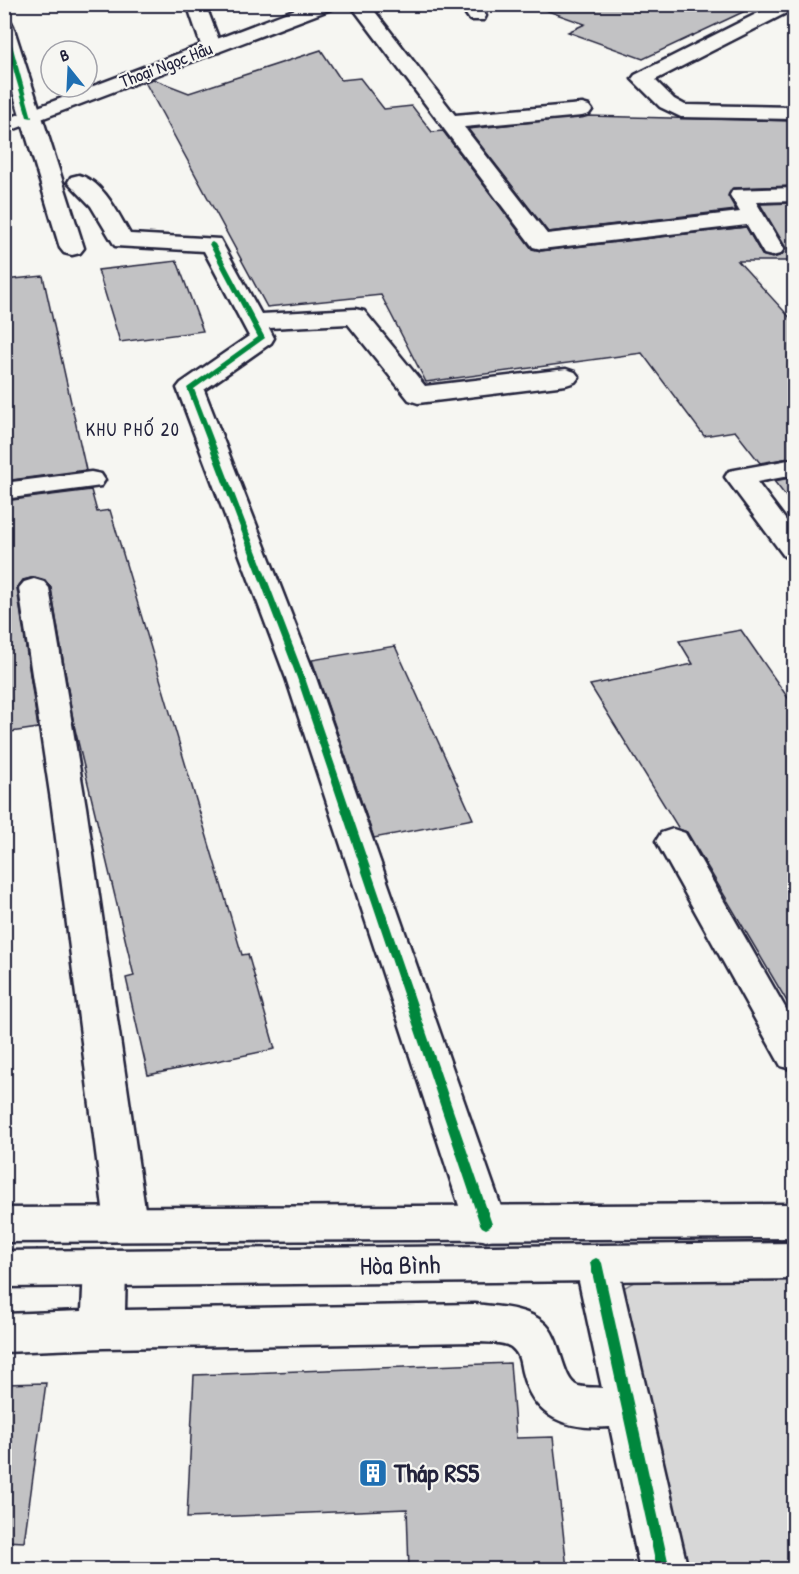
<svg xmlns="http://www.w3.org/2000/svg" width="799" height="1574" viewBox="0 0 799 1574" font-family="'Patrick Hand',sans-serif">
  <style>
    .green { fill: #d7d7d7; stroke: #7c7c89; stroke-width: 1.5 }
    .building { fill: #c2c2c4; stroke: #22223b; stroke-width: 1.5 }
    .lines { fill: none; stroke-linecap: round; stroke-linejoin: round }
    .minor-casing { stroke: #22223b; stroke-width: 5 }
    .major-casing { stroke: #22223b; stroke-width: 5 }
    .minor { fill: #f6f6f2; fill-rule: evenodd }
    .major { fill: #f6f6f2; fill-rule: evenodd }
    .cycleway-casing { stroke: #f6f6f2; stroke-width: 4 }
    .cycleway { fill: #00873e; fill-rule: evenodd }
    .labels { text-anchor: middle; stroke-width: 4.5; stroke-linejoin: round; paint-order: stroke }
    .far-street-label { font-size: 18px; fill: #22223b; stroke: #f6f6f2 }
    .far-neighbourhood-label { font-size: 18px; letter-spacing: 1.5px; fill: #22223b; stroke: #f6f6f2 }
    .near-street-label { font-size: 26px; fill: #22223b; stroke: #f6f6f2 }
    .near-poi-label { font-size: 26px; font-weight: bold; fill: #22223b; stroke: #f6f6f2; text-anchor: start }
  </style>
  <rect width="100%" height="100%" fill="#f6f6f2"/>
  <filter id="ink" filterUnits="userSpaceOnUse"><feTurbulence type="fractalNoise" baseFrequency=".0167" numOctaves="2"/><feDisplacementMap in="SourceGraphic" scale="12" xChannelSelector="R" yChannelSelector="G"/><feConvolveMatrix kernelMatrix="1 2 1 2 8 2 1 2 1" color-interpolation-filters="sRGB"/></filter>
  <g filter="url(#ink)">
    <path class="green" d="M 786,1273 L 794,1277 L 794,1569 L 682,1569 L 620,1294 L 625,1287 L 639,1279 Z"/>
    <path class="building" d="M 546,4 L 760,4 L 643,59 L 568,32 L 585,24 L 545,10 Z
      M 321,50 L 341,80 L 360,78 L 384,109 L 412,106 L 432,132 L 443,131 L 532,249 L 541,251 L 746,227 L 762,255 L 773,258 L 782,255 L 786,248 L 760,204 L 795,203 L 795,261 L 738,261 L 795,323 L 795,457 L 760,463 L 735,431 L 704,436 L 642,353 L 426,382 L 381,295 L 267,307 L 145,82 L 153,79 L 189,93 Z
      M 588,116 L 795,121 L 795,186 L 733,188 L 728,196 L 736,210 L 548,232 L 468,129 Z
      M 177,261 L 203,331 L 120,342 L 98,270 Z
      M 43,276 L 86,470 L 4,481 L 4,280 Z
      M 795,477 L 795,508 L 774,481 Z
      M 91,490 L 97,512 L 110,510 L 242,955 L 248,954 L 275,1049 L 148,1075 L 126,978 L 134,976 L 74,725 L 51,588 L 45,580 L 35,577 L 23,580 L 17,588 L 38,728 L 4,733 L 4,501 Z
      M 741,630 L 795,708 L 795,1015 L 687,832 L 679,829 L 590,685 L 693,664 L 679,641 Z
      M 395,646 L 473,819 L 374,838 L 312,660 Z
      M 510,1363 L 516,1438 L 553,1437 L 567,1569 L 409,1569 L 407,1509 L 187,1518 L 194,1375 Z
      M 46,1383 L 24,1542 L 4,1541 L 4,1384 Z"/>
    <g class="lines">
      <g class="minor-casing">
        <path id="minor" d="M 187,4 L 205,4 L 222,48 L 219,52 L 205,52 L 202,48 Z
          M 350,4 L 369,4 L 455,115 L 582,104 L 589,106 L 592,110 L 589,114 L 582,116 L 464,127 L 547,234 L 740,212 L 730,195 L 733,190 L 794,188 L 794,201 L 756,202 L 784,249 L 780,254 L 772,256 L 764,254 L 747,225 L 541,249 L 533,247 Z
          M 459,4 L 478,4 L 486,16 L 484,20 L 470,20 Z
          M 776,4 L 794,4 L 794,9 L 655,80 L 674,99 L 685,105 L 794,107 L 794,119 L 681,117 L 660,107 L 632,79 L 635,75 Z
          M 4,20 L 11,22 L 13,26 L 84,248 L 80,253 L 72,255 L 64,253 L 60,248 L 4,62 Z
          M 79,175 C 104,182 118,214 130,234 L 220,239 L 261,314 L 355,309 L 364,311 L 425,386 L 566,369 L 575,372 L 579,377 L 575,382 L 566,385 L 418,403 L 409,400 L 348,324 L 269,328 L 274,338 L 271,343 L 204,390 L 316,678 L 507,1224 L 501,1236 L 486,1241 L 471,1236 L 465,1224 L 286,678 L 177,388 L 181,383 L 249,336 L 204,251 L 115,246 L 91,206 L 68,182 L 71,177 Z
          M 794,459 L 794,475 L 757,482 L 794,531 L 794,559 L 784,556 L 725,477 L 729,471 Z
          M 91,472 L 101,474 L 105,480 L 101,486 L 4,499 L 4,483 Z
          M 34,579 L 44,582 L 49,588 L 86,807 L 147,1223 L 141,1235 L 126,1240 L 111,1235 L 105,1223 L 52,807 L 19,588 L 24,582 Z
          M 673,829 L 685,833 L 794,1023 L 794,1070 L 781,1066 L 656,841 L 661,833 Z
          M 596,1245 L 611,1250 L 617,1263 L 688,1570 L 640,1570 L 610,1427 C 566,1430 533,1418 522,1372 C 520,1363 520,1354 511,1347 C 502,1341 486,1343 475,1342 L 103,1348 L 4,1352 L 4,1314 L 82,1311 L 84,1268 L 90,1255 L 105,1250 L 120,1255 L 126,1268 L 125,1310 L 475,1304 C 497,1307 525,1307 543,1322 C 562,1336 561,1380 578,1386 C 585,1388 594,1387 602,1388 L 575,1263 L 581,1250 Z"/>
      </g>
      <g class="major-casing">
        <path id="major" d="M 309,4 L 336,4 L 334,8 L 4,133 L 4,120 Z
          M 794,1204 L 794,1238 L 4,1242 L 4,1208 Z
          M 794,1243 L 794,1279 L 4,1287 L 4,1251 Z"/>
      </g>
      <use href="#minor" class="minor"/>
      <use href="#major" class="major"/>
      <g class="cycleway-casing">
        <path id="cycleway" d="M 4,25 L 7,26 L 32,118 L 27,117 L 4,37 Z
          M 212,242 L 215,244 L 265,338 L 194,389 L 305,678 L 492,1224 L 490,1227 L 486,1229 L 482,1227 L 480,1224 L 297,678 L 187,388 L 258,337 L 209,244 Z
          M 596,1258 L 600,1260 L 602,1263 L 670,1570 L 657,1570 L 590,1263 L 592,1260 Z"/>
      </g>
      <use href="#cycleway" class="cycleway"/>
    </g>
  </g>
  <defs>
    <g id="building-square" transform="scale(1.5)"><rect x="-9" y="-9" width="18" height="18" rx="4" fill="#1f6fb2" stroke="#f6f6f2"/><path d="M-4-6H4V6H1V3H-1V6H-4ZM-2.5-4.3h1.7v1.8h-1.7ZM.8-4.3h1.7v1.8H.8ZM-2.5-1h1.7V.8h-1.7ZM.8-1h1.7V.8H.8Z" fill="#fff"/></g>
  </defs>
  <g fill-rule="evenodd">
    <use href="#building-square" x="373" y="1473"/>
  </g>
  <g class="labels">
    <g class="far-street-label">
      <text transform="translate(166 65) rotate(-21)" y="6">Thoại Ngọc Hầu</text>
    </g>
    <g class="far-neighbourhood-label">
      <text x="133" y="436">KHU PHỐ 20</text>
    </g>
    <g class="near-street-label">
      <text transform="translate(400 1265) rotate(-1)" y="9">Hòa Bình</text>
    </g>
    <g class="near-poi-label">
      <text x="394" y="1482">Tháp RS5</text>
    </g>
  </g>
  <rect width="799" height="1574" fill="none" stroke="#f6f6f2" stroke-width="24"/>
  <rect x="12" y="12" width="775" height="1550" fill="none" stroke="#22223b" stroke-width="2" filter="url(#ink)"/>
  <g transform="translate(69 69) rotate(342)"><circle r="28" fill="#f6f6f2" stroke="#a1a1a9" stroke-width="1.5"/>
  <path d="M0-4.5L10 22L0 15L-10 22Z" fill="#1f6fb2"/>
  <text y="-9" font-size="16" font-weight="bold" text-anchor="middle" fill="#22223b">B</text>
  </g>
</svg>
